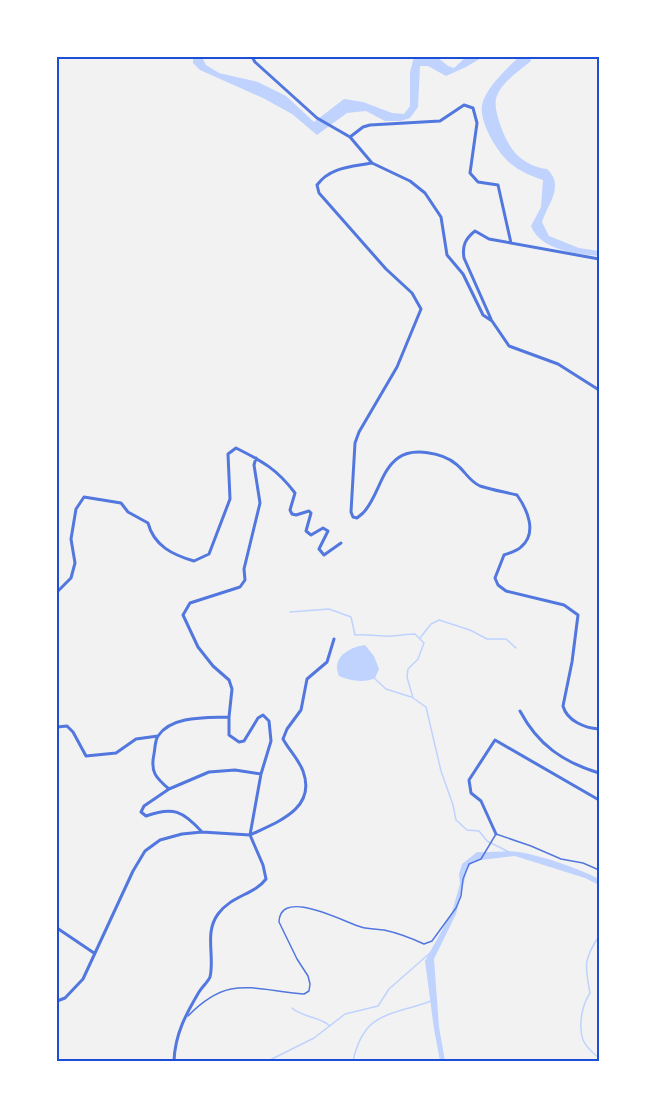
<svg xmlns="http://www.w3.org/2000/svg" width="656" height="1118" viewBox="0 0 656 1118" font-family="'Space Grotesk',sans-serif">
  <style>
    .water { fill: #bfd3fe }
    .lines { fill: none; stroke-linecap: round; stroke-linejoin: round }
    .stream { stroke: #bfd3fe; stroke-width: 1.5 }
    .service { stroke: #5277de; stroke-width: 1.5 }
    .minor { stroke: #5277de; stroke-width: 3 }
    .neatline { fill: none; stroke: #1d4ed8; stroke-width: 2 }
  </style>
  <rect width="100%" height="100%" fill="#f2f2f2"/>
  <path class="water" d="M 193,57 L 205,57 L 203,59 L 206,65 L 219,73 L 258,82 L 286,96 L 314,122 L 344,99 L 363,102 L 392,113 L 404,114 L 410,106 L 410,72 L 414,57 L 437,57 L 448,66 L 454,68 L 466,57 L 483,57 L 466,67 L 446,76 L 428,66 L 420,66 L 418,107 L 410,118 L 401,121 L 385,121 L 366,111 L 347,113 L 317,135 L 292,114 L 263,98 L 200,70 L 193,63 Z
    M 519,57 L 530,57 L 531,61 C 518,72 500,83 496,99 C 493,112 507,146 517,155 C 526,163 536,168 547,169 C 565,186 548,203 542,222 L 549,236 L 579,248 L 599,251 L 599,256 C 576,254 540,250 531,226 L 541,207 L 543,180 C 531,176 519,171 510,163 C 497,152 479,122 482,105 C 485,89 507,68 519,57 Z
    M 365,645 L 374,656 L 379,669 L 375,678 C 365,683 349,681 339,676 C 331,658 349,647 365,645 Z
    M 477,852 C 491,853 506,850 519,852 C 546,857 575,867 599,879 L 599,885 L 585,878 L 515,856 L 473,861 L 467,870 L 456,914 L 434,959 L 439,1027 L 445,1061 L 440,1061 L 434,1029 L 425,961 L 452,912 L 460,884 L 459,874 L 462,864 Z"/>
  <g class="lines">
    <path class="stream" d="M 290,612 L 329,609 L 351,617 L 355,635 C 366,634 374,636 385,636 C 395,637 405,634 415,634 L 424,643 L 418,659 L 408,669 L 407,677 L 413,698 L 426,707 L 441,771 L 453,805 L 456,820 L 467,830 L 479,831 L 487,841 L 509,852
      M 420,638 L 431,624 L 439,620 L 470,630 L 487,639 L 506,639 L 516,648
      M 374,678 L 386,689 L 411,697
      M 599,936 C 583,960 585,966 590,993 C 582,1005 578,1025 583,1040 C 586,1047 594,1054 599,1058
      M 292,1008 C 303,1018 319,1016 330,1026
      M 268,1061 L 314,1038 L 345,1014 L 378,1006 L 389,989 L 430,953
      M 353,1061 C 364,1011 390,1016 431,1001"/>
    <path class="service" d="M 188,1016 C 229,974 252,990 304,994 L 309,991 L 310,984 L 308,976 L 297,959 L 279,922 C 280,887 344,922 361,927 C 368,929 376,929 384,930 C 398,933 411,938 424,944 L 432,941 L 456,908 L 461,896 L 463,879 L 469,864 L 481,859 L 496,834 L 531,846 L 561,859 L 583,863 L 599,870"/>
    <path class="minor" d="M 252,57 L 255,62 L 317,118 L 350,137 L 372,163 L 410,181 L 425,193 L 441,217 L 447,255 L 463,274 L 483,315 L 492,321 L 509,346 L 558,364 L 599,390
      M 350,137 L 363,127 L 370,125 L 440,121 L 464,105 L 473,108 L 477,123 L 470,173 L 478,182 L 498,185 L 511,243
      M 372,163 C 351,167 330,167 317,185 L 319,193 L 386,269 L 412,293 L 421,309 L 397,367 L 359,432 L 355,443 L 351,512 L 353,517 L 357,518 L 363,513 C 378,498 380,471 398,458 C 413,447 443,453 456,464 C 465,471 469,481 480,486 C 492,490 505,492 517,495 C 527,509 538,533 521,547 C 517,551 509,553 504,555 L 495,578 L 498,585 L 506,591 L 564,605 L 578,615 L 572,662 L 563,706 C 567,721 585,728 599,729
      M 491,319 L 464,258 C 462,246 465,239 475,231 L 489,239 L 599,259
      M 57,592 L 71,578 L 75,563 L 71,539 L 76,509 L 84,497 L 121,503 L 128,512 L 148,523 C 154,546 173,555 194,561 L 209,554 L 230,499 L 228,454 L 236,448 C 262,461 277,469 295,493 L 290,510 L 292,514 L 296,515 L 309,511 L 311,513 L 306,531 L 311,535 L 323,528 L 328,531 L 319,549 L 324,555 L 341,543
      M 520,711 C 538,745 563,762 599,773
      M 229,717 L 229,735 L 239,742 L 244,741 L 258,718 L 263,715 L 269,721 L 271,741 L 261,774 L 250,835
      M 57,727 L 67,726 L 73,732 L 86,756 L 116,753 L 136,739 L 158,736
      M 169,789 L 209,772 L 235,770 L 261,774
      M 202,832 C 183,811 173,806 146,816 L 141,812 L 144,806 L 169,789 C 156,778 150,772 154,754 C 155,749 155,740 158,736 C 172,715 208,718 229,717 L 232,689 L 229,680 L 213,666 L 198,647 L 183,615 L 190,603 L 240,587 L 245,580 L 244,569 L 260,503 L 254,465 L 256,458
      M 496,834 L 481,801 L 471,793 L 469,780 L 495,740 L 599,800
      M 250,835 C 277,822 317,809 303,771 C 299,760 289,750 283,739 L 287,729 L 301,710 L 307,679 L 327,662 L 334,639
      M 57,928 L 94,953
      M 57,1001 L 65,998 L 83,979 L 133,871 L 145,851 L 160,840 L 182,834 L 202,832 L 250,835 L 263,865 L 266,879 C 254,895 232,895 218,914 C 204,933 215,956 210,977 C 208,982 202,987 199,992 C 186,1014 175,1034 174,1061"/>
  </g>
  <rect width="656" height="1118" fill="none" stroke="#ffffff" stroke-width="117"/>
  <rect x="58" y="58" width="540" height="1002" class="neatline"/>
</svg>
